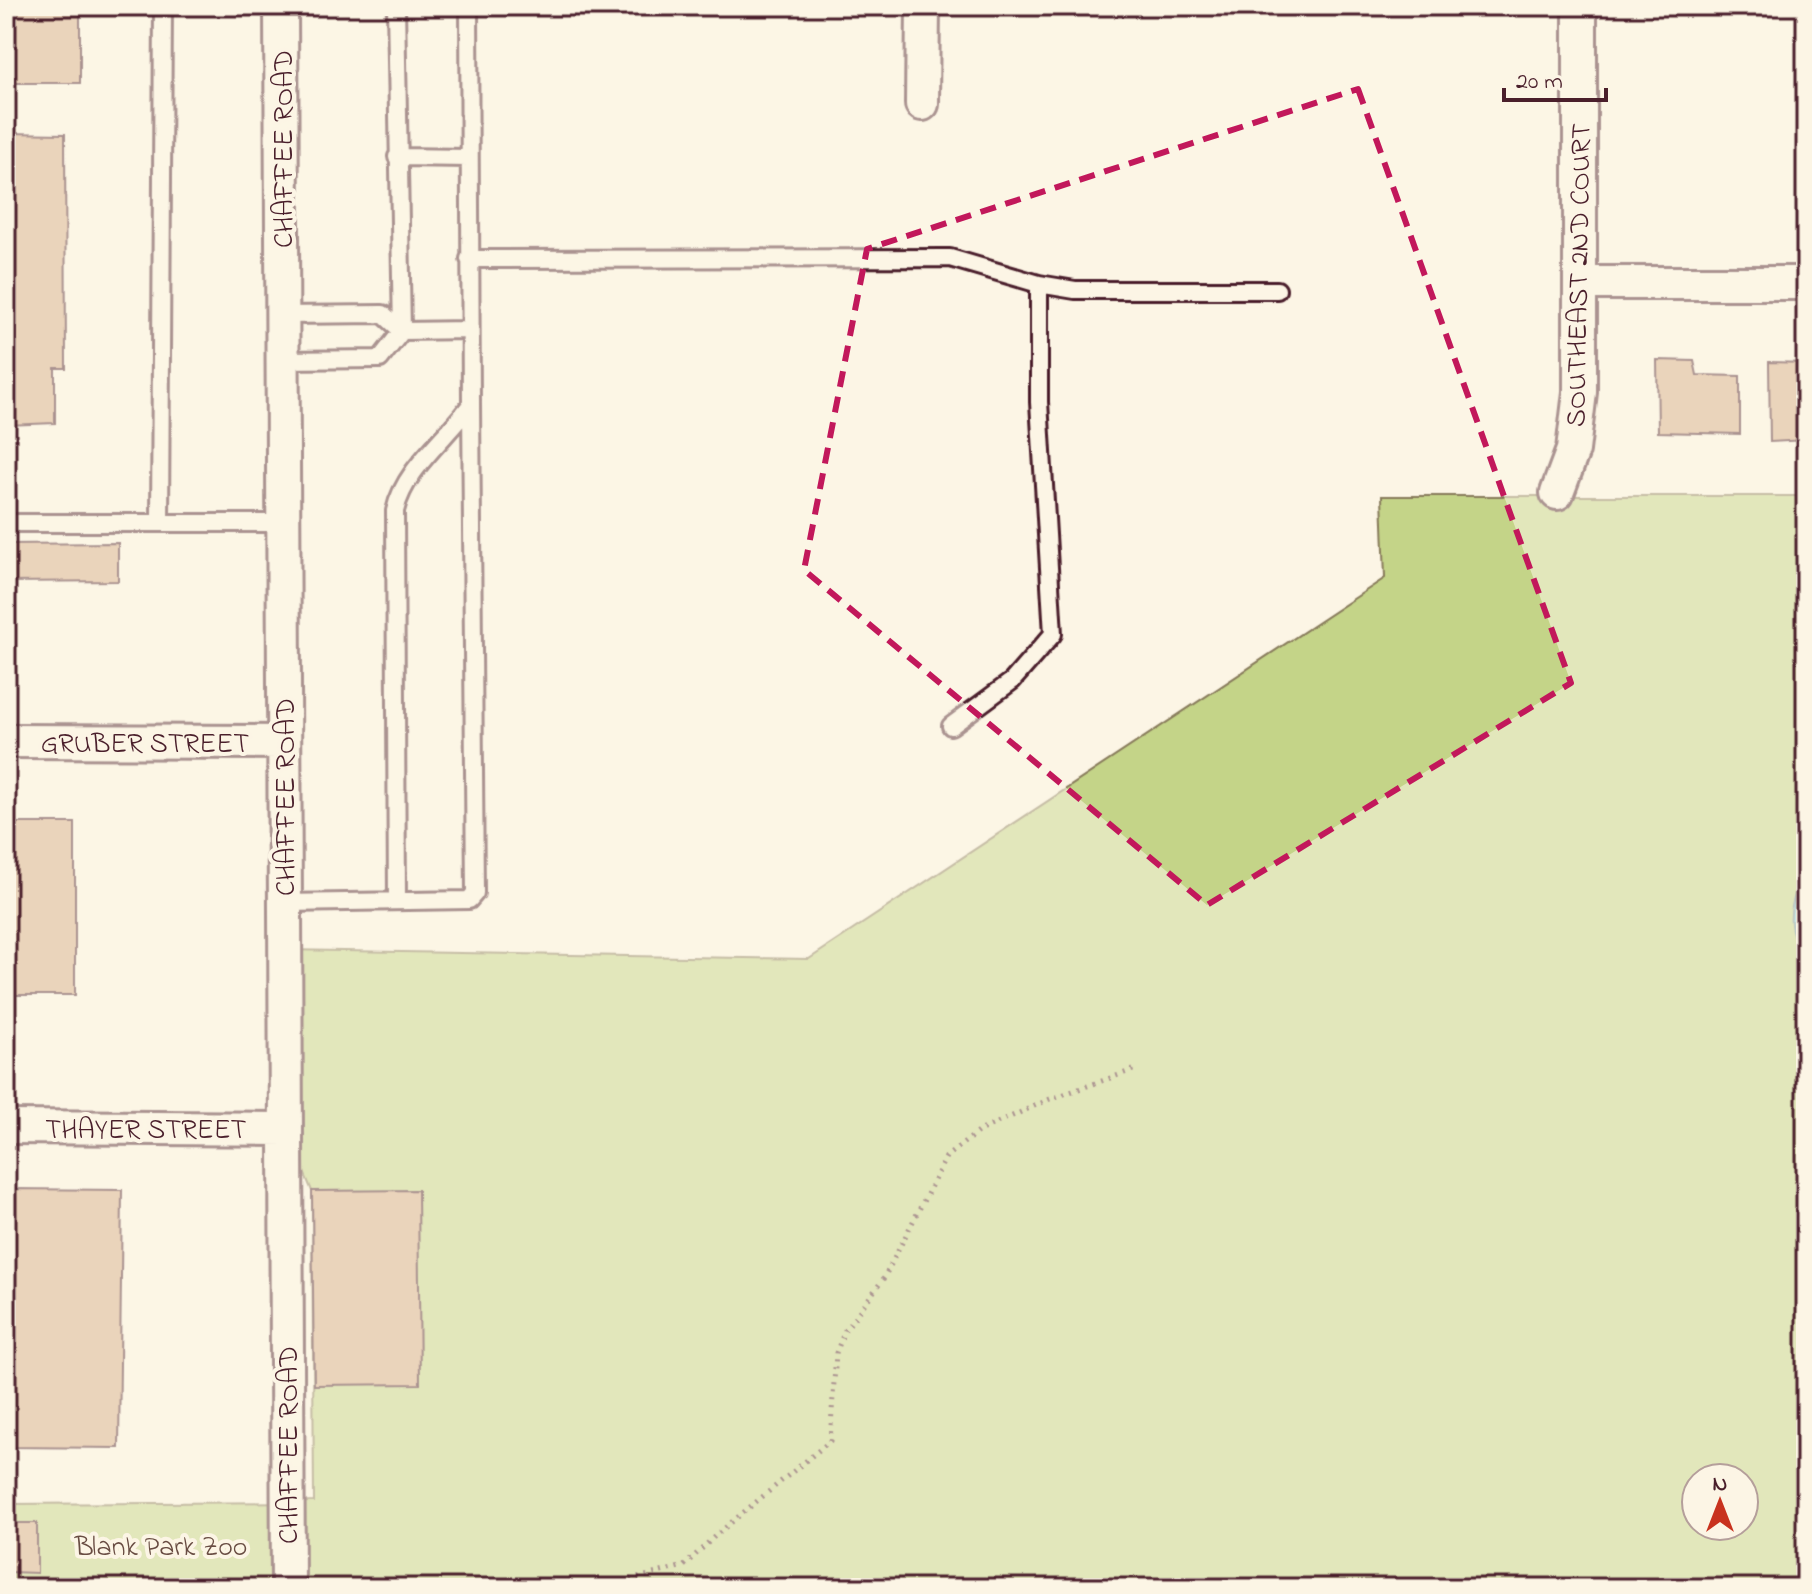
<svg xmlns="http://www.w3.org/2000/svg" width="1812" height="1594" viewBox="0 0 1812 1594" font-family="'Indie Flower',sans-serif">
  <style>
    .green { fill: #c4d488; stroke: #877a5a; stroke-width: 2; fill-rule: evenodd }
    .water { fill: #8fdfeb; stroke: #73929e; stroke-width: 2 }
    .building { fill: #d6ab87; stroke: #4a1f2b; stroke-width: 2 }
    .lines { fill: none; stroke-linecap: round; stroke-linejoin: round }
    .lane-casing { stroke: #4a1f2b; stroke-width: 22 }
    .street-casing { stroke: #4a1f2b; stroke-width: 38 }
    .path { stroke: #4a1f2b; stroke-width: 5; stroke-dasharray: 2 6; stroke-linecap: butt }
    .lane { stroke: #fcf5e5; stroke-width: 16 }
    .street { stroke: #fcf5e5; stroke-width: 32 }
    .marked { fill: none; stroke: #c2185b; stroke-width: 6; stroke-dasharray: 16 10; stroke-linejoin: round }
    .labels { text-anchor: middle; stroke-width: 8; stroke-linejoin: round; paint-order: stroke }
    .street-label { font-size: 28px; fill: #4a1f2b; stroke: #fcf5e5 }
    .park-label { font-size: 28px; fill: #684c42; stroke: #fcf5e5 }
  </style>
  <rect width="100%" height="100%" fill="#fcf5e5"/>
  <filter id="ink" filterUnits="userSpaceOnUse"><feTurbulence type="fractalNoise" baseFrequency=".0125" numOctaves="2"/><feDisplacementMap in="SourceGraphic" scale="16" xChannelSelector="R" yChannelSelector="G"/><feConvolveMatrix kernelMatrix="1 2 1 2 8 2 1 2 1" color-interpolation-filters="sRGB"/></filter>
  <g filter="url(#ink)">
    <path class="green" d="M 1382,496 L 1806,496 L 1806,1588 L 6,1588 L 6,1504 L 314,1502 L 312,1191 L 286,1129 L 285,950 L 809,959 L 1385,578 ZM 1696,1478 L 1744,1478 L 1744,1526 L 1696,1526 Z"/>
    <path class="water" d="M 1806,868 L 1806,955 C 1780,929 1792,897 1806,868 Z"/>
    <path class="building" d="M 12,6 L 80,6 L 80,83 L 12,83 Z
      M 6,133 L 65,134 L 66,368 L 55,368 L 55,423 L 6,425 Z
      M 1657,360 L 1694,361 L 1697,375 L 1740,376 L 1740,434 L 1658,432 Z
      M 1769,362 L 1806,363 L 1806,440 L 1770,442 Z
      M 118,543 L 118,581 L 6,582 L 6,544 Z
      M 6,823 L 75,823 L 75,995 L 6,995 Z
      M 11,1189 L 122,1190 L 119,1448 L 8,1447 Z
      M 418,1190 L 420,1384 L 314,1385 L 312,1191 Z
      M 10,1523 L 37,1523 L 37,1573 L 10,1572 Z"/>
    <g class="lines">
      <g class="lane-casing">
        <path id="lane" d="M 469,6 L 471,404
          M 397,157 L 469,158
          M 469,259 L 950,258 L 1039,284 L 1075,290 L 1277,290
          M 283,315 L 383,314 L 402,331 L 469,330
          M 282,360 L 380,359 L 402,331 L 396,6
          M 6,523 L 283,523
          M 160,523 L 163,6
          M 951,726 L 1012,681 L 1053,634 L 1039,402 L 1039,284
          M 285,903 L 469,900 L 475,893 L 471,404 C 447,438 404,469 395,511 L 397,901"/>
      </g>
      <g class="street-casing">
        <path id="street" d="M 281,6 L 288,1588
          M 922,104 L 923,6
          M 1580,283 L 1806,283
          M 1557,493 L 1573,450 L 1580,392 L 1580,6
          M 6,741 L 284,742
          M 6,1127 L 286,1129"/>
      </g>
      <path class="path" d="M 599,1588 L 684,1566 L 716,1535 L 830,1441 L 836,1353 L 845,1330 L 884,1278 L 946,1157 L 979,1131 L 1050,1099 L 1136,1069"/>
      <use href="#lane" class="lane"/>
      <use href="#street" class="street"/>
    </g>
  </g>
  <path d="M0 0H1812V1594H0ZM 1358,89 L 1571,683 L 1207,905 L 804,570 L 867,249 Z" fill="#fcf5e5" fill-opacity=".55" fill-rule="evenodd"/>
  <path class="marked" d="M 1358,89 L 1571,683 L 1207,905 L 804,570 L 867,249 Z"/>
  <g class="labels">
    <g class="street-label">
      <text transform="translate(282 149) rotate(-90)" y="10">CHAFFEE ROAD</text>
      <text transform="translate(1577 275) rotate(-89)" y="10">SOUTHEAST 2ND COURT</text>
      <text x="145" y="752">GRUBER STREET</text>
      <text transform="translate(284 797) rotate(-90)" y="10">CHAFFEE ROAD</text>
      <text x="146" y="1138">THAYER STREET</text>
      <text transform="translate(287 1445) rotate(-90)" y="10">CHAFFEE ROAD</text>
    </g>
    <g class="park-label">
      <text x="161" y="1555">Blank Park Zoo</text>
    </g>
  </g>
  <rect width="1812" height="1594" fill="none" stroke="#fcf5e5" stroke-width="32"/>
  <rect x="16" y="16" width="1780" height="1562" fill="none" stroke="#4a1f2b" stroke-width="3" filter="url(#ink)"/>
  <g transform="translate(1720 1502)"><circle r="38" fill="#fcf5e5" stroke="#b59f9b" stroke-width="2"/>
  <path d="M0-6L14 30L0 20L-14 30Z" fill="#c8321e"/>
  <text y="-12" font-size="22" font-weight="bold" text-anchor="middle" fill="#4a1f2b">N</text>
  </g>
  <path d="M1504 88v12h102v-12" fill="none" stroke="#4a1f2b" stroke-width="4"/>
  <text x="1516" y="88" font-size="24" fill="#4a1f2b" stroke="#fcf5e5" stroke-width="6" paint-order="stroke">20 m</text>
</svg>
